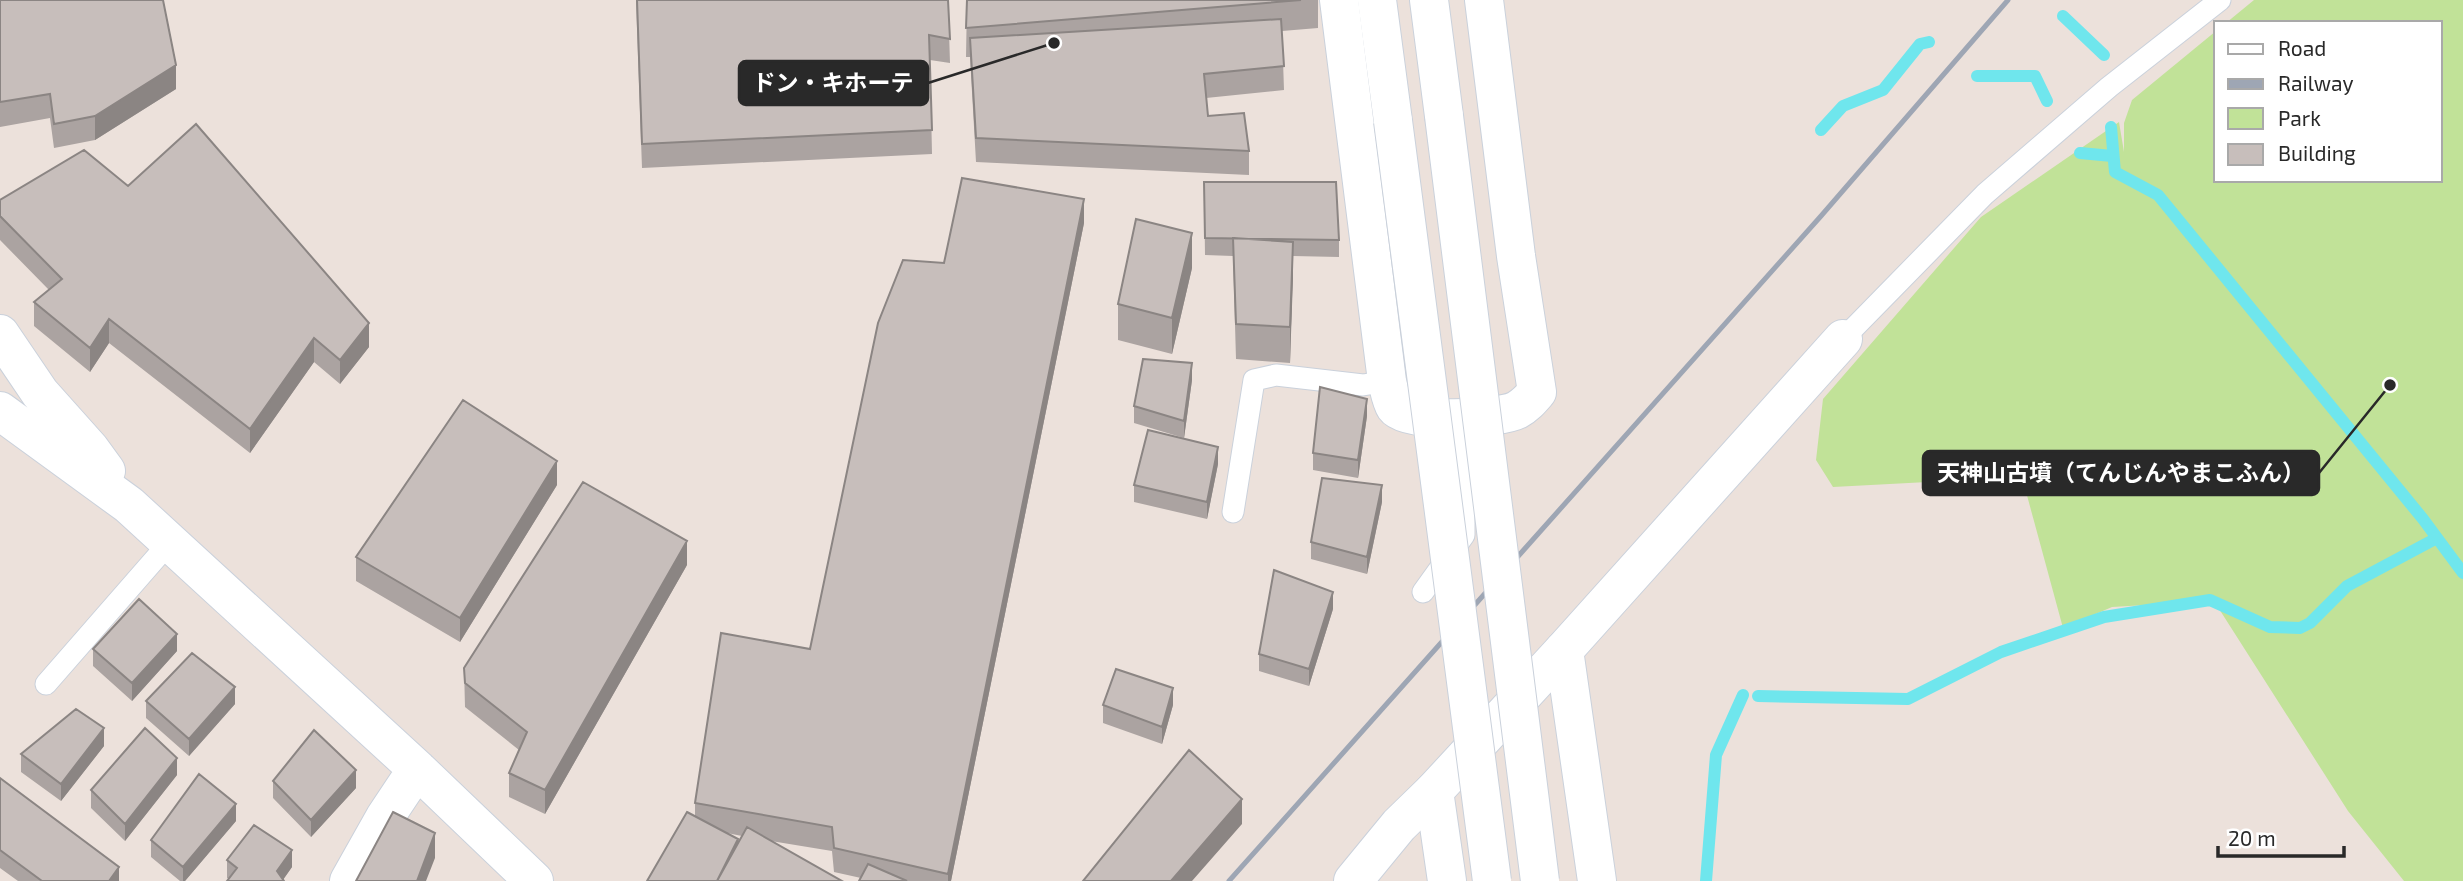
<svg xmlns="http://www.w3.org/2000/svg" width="2463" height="881" viewBox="0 0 2463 881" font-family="'Exo 2','Noto Sans JP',sans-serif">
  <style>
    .green { fill: #c1e298 }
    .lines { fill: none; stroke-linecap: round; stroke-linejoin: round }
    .stream { stroke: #6fe6ed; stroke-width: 12 }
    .service-casing { stroke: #cad1db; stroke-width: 23 }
    .minor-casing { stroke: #cad1db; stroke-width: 40 }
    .tertiary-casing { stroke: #cad1db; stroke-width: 40 }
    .service { stroke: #fff; stroke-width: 21 }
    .minor { stroke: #fff; stroke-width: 38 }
    .tertiary { stroke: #fff; stroke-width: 38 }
    .rail { stroke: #9ea6b4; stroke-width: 5 }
    .tertiary-bridge-casing { stroke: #cad1db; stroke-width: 40; stroke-linecap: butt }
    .tertiary-bridge { stroke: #fff; stroke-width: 38 }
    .wall { fill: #aba3a1; fill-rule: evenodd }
    .shaded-wall { fill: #8b8583 }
    .building { fill: #c7bebb; stroke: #8b8583; stroke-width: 2 }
    .leader { fill: none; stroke: #292929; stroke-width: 2.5 }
    .callout-dot { fill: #292929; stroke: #fff; stroke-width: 2.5 }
    .callout { fill: #292929; stroke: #292929; stroke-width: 2.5 }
    .callout-label { font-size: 23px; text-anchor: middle; font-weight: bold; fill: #fff }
  </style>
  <rect width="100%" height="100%" fill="#ece1db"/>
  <path class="green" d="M 2254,0 L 2463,0 L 2463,881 L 2404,881 L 2348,811 L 2214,601 L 2112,607 L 2063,628 L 2022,477 L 1833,487 L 1816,460 L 1823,399 L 1981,217 L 2119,122 L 2124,152 L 2124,123 L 2132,100 L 2216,31 L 2216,180 L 2440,180 L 2440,23 L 2226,23 Z"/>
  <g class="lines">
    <path class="stream" d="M 2063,16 L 2104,55
      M 1977,76 L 2035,76 L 2047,101
      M 2111,127 L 2115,172 L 2158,195 L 2423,519 L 2463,573
      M 1821,130 L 1843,106 L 1883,90 L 1920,44 L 1929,42
      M 2080,153 L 2112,156
      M 1758,696 L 1908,699 L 2001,652 L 2104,617 L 2210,600 L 2270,627 L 2300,628 L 2310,623 L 2347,586 L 2437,538
      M 1706,881 L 1716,755 L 1743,695"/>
    <g class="service-casing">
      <path id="service" d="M 1843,339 L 1985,194 L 2109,87 L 2220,0
        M 1233,512 L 1254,380 L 1276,375 L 1363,385 L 1387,381
        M 1423,592 L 1464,535 L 1464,418
        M 46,684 L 169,543"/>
    </g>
    <g class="minor-casing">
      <path id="minor" d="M 1339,0 L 1387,381 C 1389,389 1391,401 1395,407 C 1407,424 1500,419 1517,410 C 1526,405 1531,399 1537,392 L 1516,256 L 1484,0
        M 1434,791 L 1447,881
        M 1597,881 L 1564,650 L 1843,339"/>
    </g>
    <g class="tertiary-casing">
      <path id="tertiary" d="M 1377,0 L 1393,121
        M 1429,0 L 1444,116
        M 0,334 L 40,393 L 90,449 L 106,471
        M 0,411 L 129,505 L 417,769 L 534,881
        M 349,881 L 385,817 L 417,769
        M 1353,881 L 1399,825 L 1434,791 L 1564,650"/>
    </g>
    <use href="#service" class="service"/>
    <use href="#minor" class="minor"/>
    <use href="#tertiary" class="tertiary"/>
    <path class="rail" d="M 1229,881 L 1821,216 L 2008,0"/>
    <g class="tertiary-bridge-casing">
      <path id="tertiary-bridge" d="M 1444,116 L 1540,881
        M 1393,121 L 1492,881"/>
    </g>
    <use href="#tertiary-bridge" class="tertiary-bridge"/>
  </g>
  <path class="wall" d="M 0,0 L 176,89 L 95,140 L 54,148 L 50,118 L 0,127 Z
    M 636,0 L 948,0 L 950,63 L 930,60 L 932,154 L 642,168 Z
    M 967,0 L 1318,0 L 1318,28 L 1282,31 L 1284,90 L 1206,98 L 1208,116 L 1249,151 L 1249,175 L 976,162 L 970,57 L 966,57 Z
    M 1204,182 L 1339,240 L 1339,257 L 1293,256 L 1290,363 L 1236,359 L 1233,256 L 1205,255 Z
    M 128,186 L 369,347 L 340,384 L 314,362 L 250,453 L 109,343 L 90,372 L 34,326 L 34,302 L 49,290 L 0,240 L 0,200 Z
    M 1084,223 L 951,881 L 859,881 L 861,878 L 834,872 L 832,851 L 771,841 L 647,881 L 695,816 L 695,803 L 810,649 L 944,263 ZM 727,833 L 742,836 L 738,844 Z
    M 1192,268 L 1172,354 L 1118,340 L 1118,304 Z
    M 1192,380 L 1184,438 L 1134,423 L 1134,406 Z
    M 1367,416 L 1358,478 L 1313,470 L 1313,453 Z
    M 1218,464 L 1207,519 L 1134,502 L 1134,485 Z
    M 557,485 L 460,642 L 356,581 L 356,557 Z
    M 1382,502 L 1367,574 L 1311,559 L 1311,542 Z
    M 687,565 L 545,814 L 509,797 L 509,773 L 519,750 L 465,707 L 464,668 Z
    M 1333,609 L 1309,686 L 1259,671 L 1259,654 Z
    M 93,649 L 177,651 L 132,701 L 93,666 Z
    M 146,701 L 235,704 L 189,756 L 146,718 Z
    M 1103,705 L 1173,705 L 1162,744 L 1103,723 Z
    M 104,746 L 61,801 L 21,772 L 21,754 Z
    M 177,775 L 125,841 L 91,808 L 91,790 Z
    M 0,778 L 119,881 L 18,881 L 0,868 Z
    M 273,781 L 356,788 L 311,837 L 273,798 Z
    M 236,821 L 185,881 L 180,881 L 151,857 L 151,840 Z
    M 227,860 L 292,867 L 283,880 L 229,879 L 227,878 Z"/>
  <path class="shaded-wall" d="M 176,65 L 176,89 L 95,140 L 95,116 Z
    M 1084,199 L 1084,223 L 951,881 L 948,881 L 948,874 Z
    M 1192,233 L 1192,268 L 1172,354 L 1172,318 Z
    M 1293,242 L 1293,278 L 1290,363 L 1290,327 Z
    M 109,319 L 109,343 L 90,372 L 90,348 Z
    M 369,323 L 369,347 L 340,384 L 340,360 Z
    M 314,338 L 314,362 L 250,453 L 250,429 Z
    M 1192,363 L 1192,380 L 1184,438 L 1184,421 Z
    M 1367,399 L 1367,416 L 1358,478 L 1358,460 Z
    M 1218,447 L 1218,464 L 1207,519 L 1207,502 Z
    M 557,461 L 557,485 L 460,642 L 460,618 Z
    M 1382,485 L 1382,502 L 1367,574 L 1367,557 Z
    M 687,541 L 687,565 L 545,814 L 545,790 Z
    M 1333,592 L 1333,609 L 1309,686 L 1309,669 Z
    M 177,634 L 177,651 L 132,701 L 132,683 Z
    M 235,687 L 235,704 L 189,756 L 189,739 Z
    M 1173,688 L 1173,705 L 1162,744 L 1162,727 Z
    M 104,728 L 104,746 L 61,801 L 61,784 Z
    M 177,758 L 177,775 L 125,841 L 125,824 Z
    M 356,770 L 356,788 L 311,837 L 311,820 Z
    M 1242,799 L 1242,824 L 1192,881 L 1171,881 Z
    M 236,804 L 236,821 L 185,881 L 183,881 L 183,867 Z
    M 435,833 L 435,858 L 426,881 L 417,881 Z
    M 738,839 L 738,856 L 717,881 Z
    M 292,850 L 292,867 L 282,881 L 277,871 Z
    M 119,867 L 119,881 L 109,881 Z"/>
  <path class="building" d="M 0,0 L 163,0 L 176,65 L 95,116 L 54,124 L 50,94 L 0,102 Z
    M 637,0 L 948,0 L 950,39 L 929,35 L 932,130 L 642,144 Z
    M 967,0 L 1301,0 L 966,28 Z
    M 1281,19 L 1284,66 L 1204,74 L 1208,116 L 1244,113 L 1249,151 L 976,138 L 970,38 Z
    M 196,124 L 369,323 L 340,360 L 314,338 L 250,429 L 109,319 L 90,348 L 34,302 L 62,279 L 0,216 L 0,200 L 84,150 L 128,186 Z
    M 962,178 L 1084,199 L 948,874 L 834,848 L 832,827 L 695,803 L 721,633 L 810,649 L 878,323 L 903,260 L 944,263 Z
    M 1204,182 L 1336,182 L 1339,240 L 1205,238 Z
    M 1136,219 L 1192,233 L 1172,318 L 1118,304 Z
    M 1233,238 L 1293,242 L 1290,327 L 1236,324 Z
    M 1143,359 L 1192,363 L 1184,421 L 1134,406 Z
    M 1320,387 L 1367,399 L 1358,460 L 1313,453 Z
    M 463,400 L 557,461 L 460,618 L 356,557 Z
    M 1148,430 L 1218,447 L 1207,502 L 1134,485 Z
    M 1322,478 L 1382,485 L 1367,557 L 1311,542 Z
    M 583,482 L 687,541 L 545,790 L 509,773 L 527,732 L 465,683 L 464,668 Z
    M 1274,570 L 1333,592 L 1309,669 L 1259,654 Z
    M 139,599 L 177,634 L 132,683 L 93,649 Z
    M 192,653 L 235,687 L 189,739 L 146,701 Z
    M 1116,669 L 1173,688 L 1162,727 L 1103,705 Z
    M 76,709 L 104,728 L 61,784 L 21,754 Z
    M 145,728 L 177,758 L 125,824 L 91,790 Z
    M 314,730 L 356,770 L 311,820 L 273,781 Z
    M 1189,750 L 1242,799 L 1171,881 L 1083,881 Z
    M 199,774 L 236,804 L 183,867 L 151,840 Z
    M 0,778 L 119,867 L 109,881 L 42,881 L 0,850 Z
    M 393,812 L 435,833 L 417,881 L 356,881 Z
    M 687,812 L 738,839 L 717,881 L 647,881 Z
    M 254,825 L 292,850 L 277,871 L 284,881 L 227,881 L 237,868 L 227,860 Z
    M 747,827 L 842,881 L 717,881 Z
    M 868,864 L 907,881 L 859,881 Z"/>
  <path class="leader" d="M1054 43L928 83M2390 385L2319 473"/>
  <g class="callout-dot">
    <circle cx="1054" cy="43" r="7"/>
    <circle cx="2390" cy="385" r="7"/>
  </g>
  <g class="callout">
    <rect x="739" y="61" width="189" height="44" rx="7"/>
    <rect x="1923" y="451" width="396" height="44" rx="7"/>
  </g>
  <g class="callout-label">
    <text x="833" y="91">ドン・キホーテ</text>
    <text x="2121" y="481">天神山古墳（てんじんやまこふん）</text>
  </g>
  <rect x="2214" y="21" width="228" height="161" fill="#ffffff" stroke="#a9a9a9" stroke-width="2"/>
  <rect x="2228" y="44" width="35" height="10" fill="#ffffff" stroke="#a9a9a9" stroke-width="2"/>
  <text x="2278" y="56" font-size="21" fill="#292929">Road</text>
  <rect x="2228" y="79" width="35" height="10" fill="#9ea6b4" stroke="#a9a9a9" stroke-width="2"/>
  <text x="2278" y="91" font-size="21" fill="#292929">Railway</text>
  <rect x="2228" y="108" width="35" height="21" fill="#c1e298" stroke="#a9a9a9" stroke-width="2"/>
  <text x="2278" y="126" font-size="21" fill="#292929">Park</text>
  <rect x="2228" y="144" width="35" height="21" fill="#c7bebb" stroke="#a9a9a9" stroke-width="2"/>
  <text x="2278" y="161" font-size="21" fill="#292929">Building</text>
  <path d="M2218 846v10h126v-10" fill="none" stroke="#292929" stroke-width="3.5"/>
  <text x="2228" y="846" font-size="21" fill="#292929" stroke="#ffffff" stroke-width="5" paint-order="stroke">20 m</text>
</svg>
